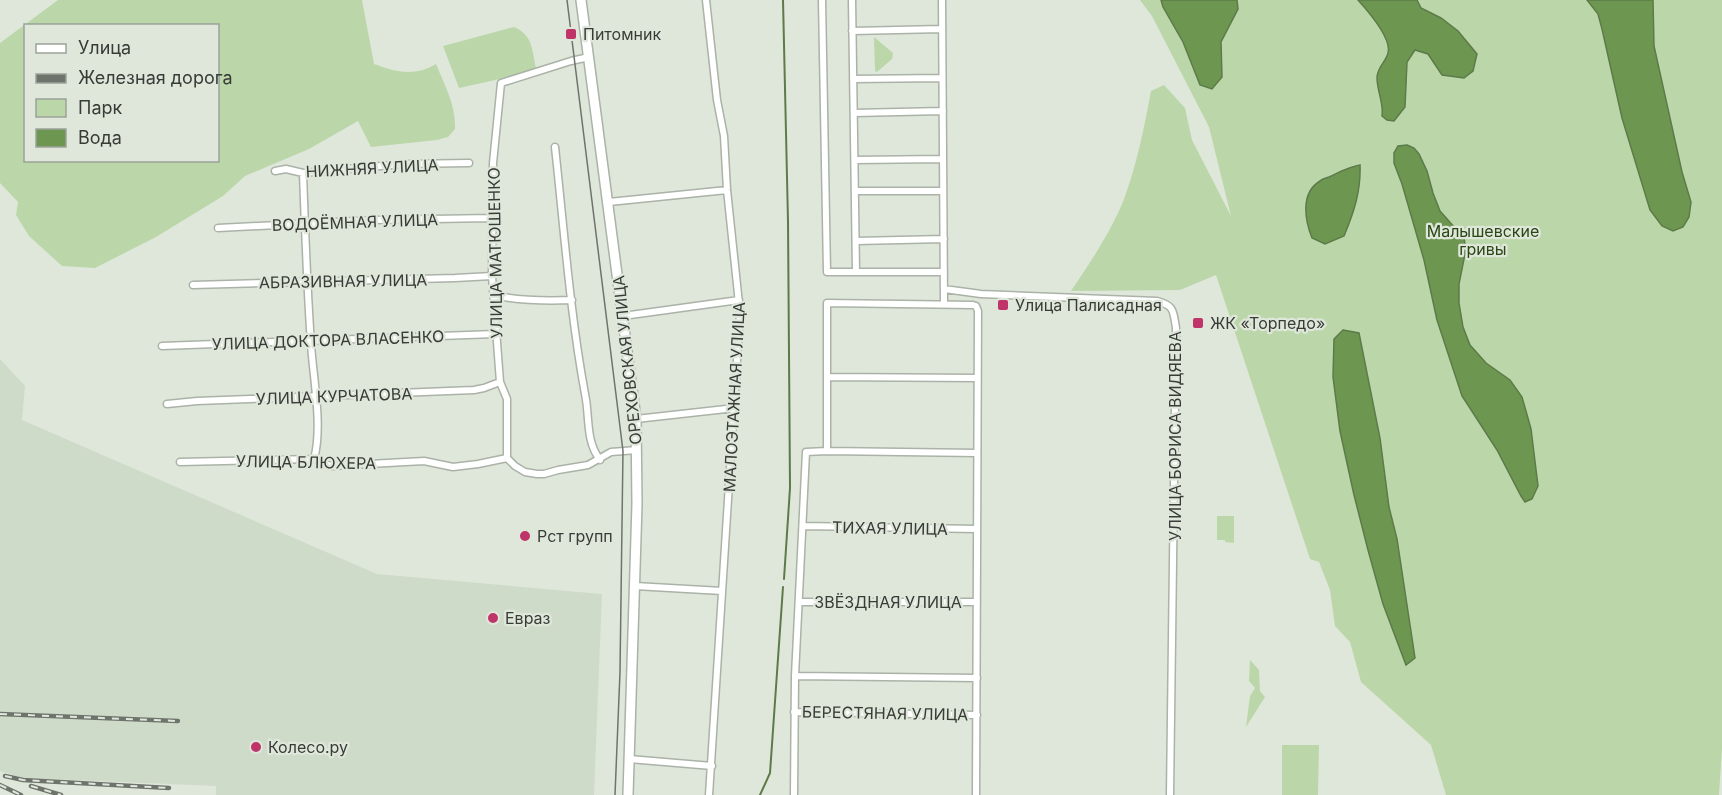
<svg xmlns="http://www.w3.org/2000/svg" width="1722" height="795" viewBox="0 0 1722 795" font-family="Inter,sans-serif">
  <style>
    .built { fill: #cfdbc9 }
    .green { fill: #bbd7a9; fill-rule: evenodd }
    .water { fill: #6d9751; stroke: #5d7b49; stroke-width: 1.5 }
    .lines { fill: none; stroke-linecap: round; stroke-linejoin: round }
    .stream { stroke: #5d7b49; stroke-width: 2 }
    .minor-casing { stroke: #abb2a7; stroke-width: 9 }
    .primary-casing { stroke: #abb2a7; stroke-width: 12 }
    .minor { stroke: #fff; stroke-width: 6 }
    .primary { stroke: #fff; stroke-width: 9 }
    .tram { stroke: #6e736c; stroke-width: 1.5 }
    .rail-casing { stroke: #6e736c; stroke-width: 4.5 }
    .rail { stroke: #dfe7db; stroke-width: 2; stroke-dasharray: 7; stroke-linecap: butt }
    .poi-dot { fill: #bf3469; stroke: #dfe7db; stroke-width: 2 }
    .labels { text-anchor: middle; stroke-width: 4.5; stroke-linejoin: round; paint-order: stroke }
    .poi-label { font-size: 16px; fill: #383b36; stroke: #dfe7db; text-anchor: start }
    .street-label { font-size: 16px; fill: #383b36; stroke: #dfe7db }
    .park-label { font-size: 16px; fill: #294613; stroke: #dfe7db }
  </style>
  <rect width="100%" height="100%" fill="#dfe7db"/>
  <path class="built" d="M 0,359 L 25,386 L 22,420 L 377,574 L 602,594 L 594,795 L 216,795 L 216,786 L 23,778 L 0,771 Z"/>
  <path class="green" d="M 58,0 L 362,0 L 374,64 C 396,72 414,77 436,64 C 445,86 456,105 455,129 L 448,137 L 437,140 L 371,147 L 358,121 L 309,149 L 245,176 L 223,196 L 156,237 L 95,268 L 62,266 L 29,236 L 16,215 L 18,202 L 0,183 L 0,43 ZM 26,26 L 218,26 L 218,160 L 26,160 Z
    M 1140,0 L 1722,0 L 1722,748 L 1719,795 L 1446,795 L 1431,745 L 1361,682 L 1350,642 L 1335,626 L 1330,590 L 1319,562 L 1310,559 L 1216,275 L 1180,290 L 1071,291 C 1090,263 1112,230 1124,199 C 1137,164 1144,128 1151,91 L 1164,85 L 1185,108 L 1192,140 L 1231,216 L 1209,127 L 1152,16 Z
    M 514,27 C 533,35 532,50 536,68 L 500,79 L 459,88 L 443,46 Z
    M 874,37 L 893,53 L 892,59 L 877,72 L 875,71 Z
    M 1217,516 L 1234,516 L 1234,543 L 1225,542 L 1225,540 L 1217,540 Z
    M 1250,660 L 1259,670 L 1260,691 L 1265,697 L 1246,727 L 1250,696 L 1255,688 L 1249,681 Z
    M 1282,745 L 1319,745 L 1318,795 L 1282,795 Z"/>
  <path class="water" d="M 1161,0 L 1237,0 L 1238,9 L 1221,42 L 1222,77 L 1212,89 L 1200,85 L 1183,42 L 1163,7 Z
    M 1358,0 L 1417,0 L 1421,8 L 1441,18 L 1458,31 L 1477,54 L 1473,71 L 1464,78 L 1442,75 L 1428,54 L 1415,50 L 1407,62 L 1405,107 L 1394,121 L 1387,120 L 1382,116 C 1384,103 1377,91 1377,78 C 1377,67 1386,62 1388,53 C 1392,39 1367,10 1358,0 Z
    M 1587,0 L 1653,0 L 1654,46 L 1682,172 L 1691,202 L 1689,217 L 1683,227 L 1673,231 L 1662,226 L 1650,210 L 1622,118 L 1602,29 L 1598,14 Z
    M 1407,145 L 1414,148 L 1419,154 L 1427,171 L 1433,193 L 1440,211 L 1464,238 L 1466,249 L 1459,284 L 1459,303 L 1463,327 L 1470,345 L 1486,363 L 1510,380 L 1522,397 L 1531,429 L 1538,486 L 1532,499 L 1525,502 L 1521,496 L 1497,450 L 1462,396 L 1437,320 L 1424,260 L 1402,184 L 1394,163 L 1394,153 L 1398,146 Z
    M 1360,165 C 1361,191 1354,212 1344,236 L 1325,244 L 1312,238 C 1305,220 1300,193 1320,181 C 1322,179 1326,178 1329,177 C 1340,172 1348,167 1360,165 Z
    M 1343,330 L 1359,333 L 1380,438 L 1389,507 L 1397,539 L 1415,658 L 1406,665 L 1383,604 L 1368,550 L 1354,495 L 1340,431 L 1333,377 L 1334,339 Z"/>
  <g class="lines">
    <path class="stream" d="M 783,0 L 788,221 L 790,488 L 784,579
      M 760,795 L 770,773 L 783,587"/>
    <g class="minor-casing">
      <path id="minor" d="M 706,0 L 717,100 L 724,136 L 727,190 L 740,313 L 709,795
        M 822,0 L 827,272 L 944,272
        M 852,0 L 856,272
        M 942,0 L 944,304
        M 852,31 L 942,29
        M 853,79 L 942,78
        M 854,113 L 943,111
        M 555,147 C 564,229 570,313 585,394 C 590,417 585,440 600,460
        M 855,160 L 943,159
        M 275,171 L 286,169 L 303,173 L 403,164 L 469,163
        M 303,173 C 305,230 307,287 311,344 C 313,377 323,427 314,459
        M 855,191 L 943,191
        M 609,202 L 727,190
        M 218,228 L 373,220 L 492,218
        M 856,241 L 944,239
        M 193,285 L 455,278 L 492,276
        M 944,289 L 981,294 L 1157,301 C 1175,306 1173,311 1176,328 L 1170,795
        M 493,295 C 519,301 545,301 572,300
        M 623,316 L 739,300
        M 162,346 L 495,334
        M 827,377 L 977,378
        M 167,404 L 197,401 L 474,390 L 484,388 L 500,382
        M 636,419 L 735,408
        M 827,451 L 827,303 L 973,305 L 976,306 L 978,311 L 976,795
        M 507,458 L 507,399 L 500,382 L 492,276 L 493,163 L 501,83 L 571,61 L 589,57
        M 180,462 L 314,459 L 324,464 L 332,466 L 424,461 L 453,467 L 478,464 L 507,458 L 515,466 L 525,472 L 537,474 L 544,474 L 558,470 L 588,465 L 611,452 L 637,450
        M 803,526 L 977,529
        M 635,586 L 722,591
        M 799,602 L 977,602
        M 795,676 L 977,678
        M 794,712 L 977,715
        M 629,759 L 712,766
        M 794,795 L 795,676 L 806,452 L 827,451 L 977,453"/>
    </g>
    <g class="primary-casing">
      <path id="primary" d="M 581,0 L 636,419 L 637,504 L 628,795"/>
    </g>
    <use href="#minor" class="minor"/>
    <use href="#primary" class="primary"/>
    <path class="tram" d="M 567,0 L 623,451 L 620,672 L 615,795"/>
    <g class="rail-casing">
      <path id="rail" d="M 0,714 L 178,721
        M 5,776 L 23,780 L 169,788
        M 0,785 L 21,795
        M 31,786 L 61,795"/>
    </g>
    <use href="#rail" class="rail"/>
  </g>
  <g class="poi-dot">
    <rect x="565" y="28" width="12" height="12" rx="3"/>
    <rect x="997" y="299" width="12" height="12" rx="3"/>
    <rect x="1192" y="317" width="12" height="12" rx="3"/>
    <circle cx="525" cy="536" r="6"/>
    <circle cx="493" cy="618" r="6"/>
    <circle cx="256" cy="747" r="6"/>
  </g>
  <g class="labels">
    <g class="poi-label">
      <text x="583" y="40">Питомник</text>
      <text x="1015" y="311">Улица Палисадная</text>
      <text x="1210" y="329">ЖК «Торпедо»</text>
      <text x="537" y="542">Рст групп</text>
      <text x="505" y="624">Евраз</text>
      <text x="268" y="753">Колесо.ру</text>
    </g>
    <g class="street-label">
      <text transform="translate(372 168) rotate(-3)" y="6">НИЖНЯЯ УЛИЦА</text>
      <text transform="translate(355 222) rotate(-2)" y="6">ВОДОЁМНАЯ УЛИЦА</text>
      <text transform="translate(495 253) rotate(-91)" y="6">УЛИЦА МАТЮШЕНКО</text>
      <text transform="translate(343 281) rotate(-1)" y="6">АБРАЗИВНАЯ УЛИЦА</text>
      <text transform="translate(328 340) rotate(-2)" y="6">УЛИЦА ДОКТОРА ВЛАСЕНКО</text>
      <text transform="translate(627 360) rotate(-96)" y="6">ОРЕХОВСКАЯ УЛИЦА</text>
      <text transform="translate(334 396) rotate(-2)" y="6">УЛИЦА КУРЧАТОВА</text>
      <text transform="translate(734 397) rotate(-87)" y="6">МАЛОЭТАЖНАЯ УЛИЦА</text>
      <text transform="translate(1175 436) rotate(-90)" y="6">УЛИЦА БОРИСА ВИДЯЕВА</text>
      <text transform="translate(306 462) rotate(1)" y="6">УЛИЦА БЛЮХЕРА</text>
      <text transform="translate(890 528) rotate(1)" y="6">ТИХАЯ УЛИЦА</text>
      <text x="888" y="608">ЗВЁЗДНАЯ УЛИЦА</text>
      <text transform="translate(885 713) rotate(1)" y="6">БЕРЕСТЯНАЯ УЛИЦА</text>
    </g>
    <g class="park-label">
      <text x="1483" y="237">Малышевские<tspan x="1483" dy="18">гривы</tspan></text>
    </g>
  </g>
  <rect x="24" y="24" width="195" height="138" fill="#dfe7db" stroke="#9ca299" stroke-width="1.5"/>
  <rect x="36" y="44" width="30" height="9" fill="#ffffff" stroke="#9ca299" stroke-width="1.5"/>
  <text x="78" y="54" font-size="18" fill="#383b36">Улица</text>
  <rect x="36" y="74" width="30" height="9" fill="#6e736c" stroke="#9ca299" stroke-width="1.5"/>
  <text x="78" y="84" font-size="18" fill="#383b36">Железная дорога</text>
  <rect x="36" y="99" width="30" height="18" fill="#bbd7a9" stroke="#9ca299" stroke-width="1.5"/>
  <text x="78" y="114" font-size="18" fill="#383b36">Парк</text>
  <rect x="36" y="129" width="30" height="18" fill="#6d9751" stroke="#9ca299" stroke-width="1.5"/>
  <text x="78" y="144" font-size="18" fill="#383b36">Вода</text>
</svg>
